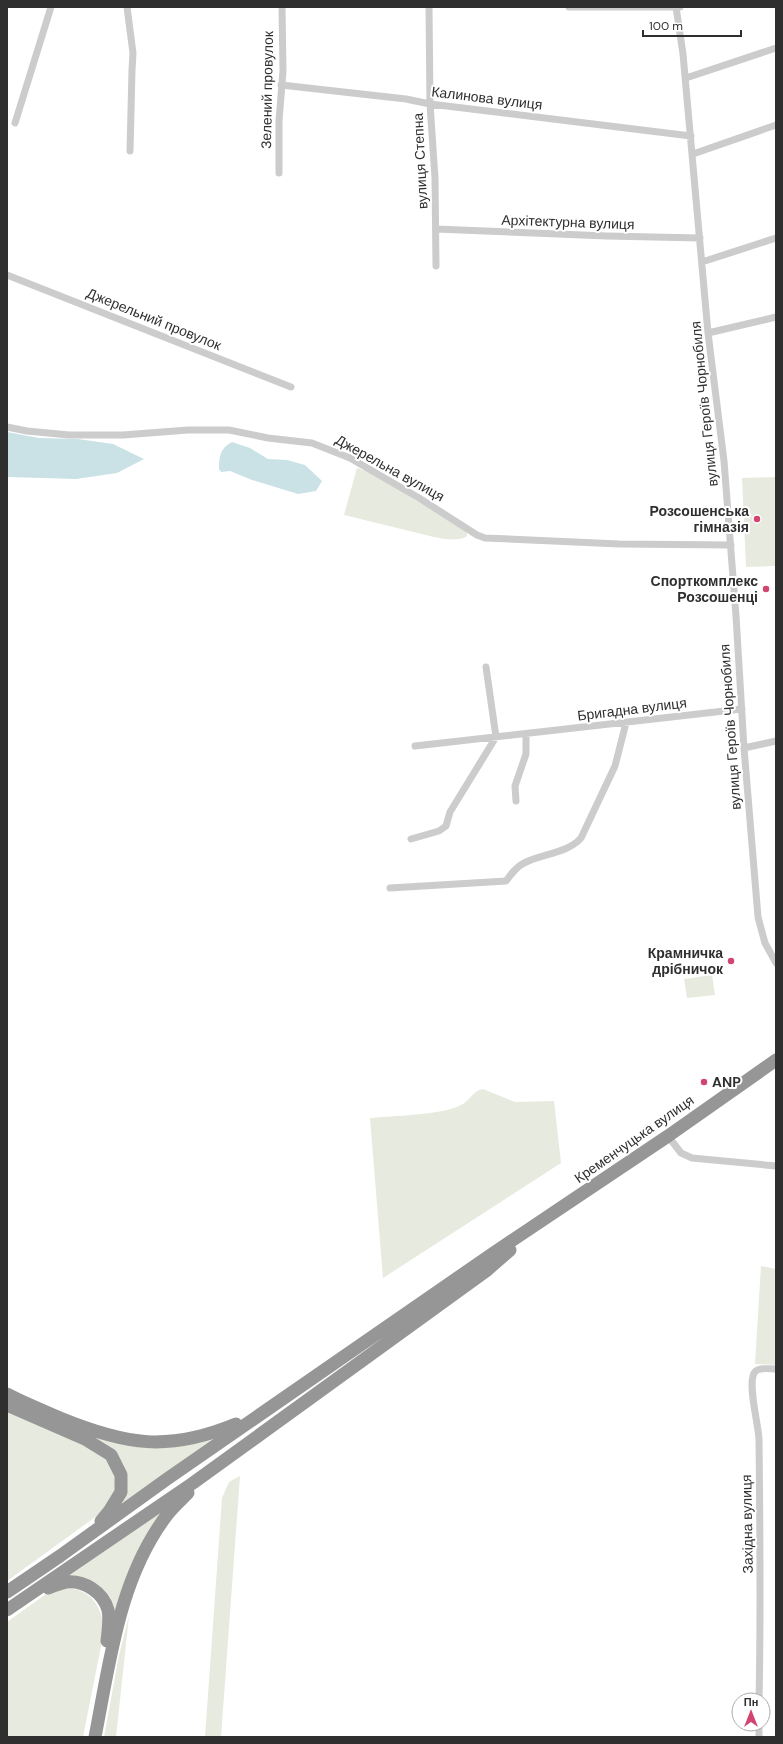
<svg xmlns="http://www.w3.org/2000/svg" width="783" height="1744" viewBox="0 0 783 1744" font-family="'DM Sans',sans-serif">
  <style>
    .green { fill: #e7eade }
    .water { fill: #cae2e6 }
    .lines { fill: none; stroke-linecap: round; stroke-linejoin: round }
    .street { stroke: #ccc; stroke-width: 7 }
    .highway { stroke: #969696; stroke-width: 13 }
    .poi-dot { fill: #d14670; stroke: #fff; stroke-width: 1.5 }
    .labels { text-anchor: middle; stroke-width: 4; stroke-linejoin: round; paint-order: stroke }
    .street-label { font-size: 14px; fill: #2f2f2f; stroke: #fff }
    .poi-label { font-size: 14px; font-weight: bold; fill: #2f2f2f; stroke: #fff; text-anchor: end }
  </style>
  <rect width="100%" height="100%" fill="#fff"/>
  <path class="green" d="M 357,468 L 369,472 L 458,526 L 467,532 L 467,536 C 459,542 444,539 434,537 L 344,515 Z
    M 776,477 L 776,566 L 746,567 L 742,478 Z
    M 712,975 L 715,995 L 687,998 L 684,979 Z
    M 483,1089 L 515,1102 L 554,1101 L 561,1163 L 383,1278 L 370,1118 C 391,1116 444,1115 461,1105 C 470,1101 472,1091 483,1089 Z
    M 761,1266 L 776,1269 L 776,1365 L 755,1364 Z
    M 7,1407 L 107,1457 L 113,1466 L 116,1487 L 105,1510 L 7,1581 Z
    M 221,1435 L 123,1503 L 125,1491 L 95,1439 L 96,1436 Z
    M 240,1476 L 221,1737 L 205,1737 L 222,1498 L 229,1482 Z
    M 176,1502 L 164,1516 L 114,1628 L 111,1611 L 67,1577 Z
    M 65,1587 C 92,1590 102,1606 104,1631 L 83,1737 L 7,1737 L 7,1622 L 46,1594 L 53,1590 Z
    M 129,1616 L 116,1737 L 104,1737 L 119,1655 Z"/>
  <path class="water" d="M 7,432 L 39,438 L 78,439 L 113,444 L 144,459 L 117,473 L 76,479 L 7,477 Z
    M 232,442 L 250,448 L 268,459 L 287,460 L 305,465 L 322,481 L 316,491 L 298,494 L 252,480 L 230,471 L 221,472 L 219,469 C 219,457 220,448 232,442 Z"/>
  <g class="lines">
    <path class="street" d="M 127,7 L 133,53 L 132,70 L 130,151
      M 429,7 L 430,104 L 435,178 L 436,266
      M 569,7 L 680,7
      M 676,7 L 683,54 L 708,333 L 724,461 L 736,616 L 744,748 L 758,917 L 765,943 L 776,963
      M 686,78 L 776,48
      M 281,85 L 406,99 L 430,104 L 691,136
      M 15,123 L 51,7
      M 693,154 L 776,125
      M 279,173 L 279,121 L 283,71 L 282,7
      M 436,229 L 607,236 L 700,238
      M 702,262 L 776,238
      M 7,275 L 291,387
      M 708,333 L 776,317
      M 7,427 L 27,431 L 69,435 L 123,435 L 188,430 L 229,430 L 268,438 L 312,443 L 350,458 L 419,498 L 477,535 L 485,538 L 619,544 L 731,545
      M 415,746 L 742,709
      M 744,748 L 776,741
      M 516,801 L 515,786 L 526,754 L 526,734
      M 411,839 L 439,831 L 446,826 L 450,812 L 496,737 L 486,667
      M 390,888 L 506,881 C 511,874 516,867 524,863 C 542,854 568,853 581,838 L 615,766 L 626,723
      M 668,1136 L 681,1153 L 692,1158 L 776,1166
      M 759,1700 C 761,1613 760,1526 759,1439 C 758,1423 749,1390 753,1376 C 755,1366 768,1369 776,1369
      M 759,1737 L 759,1724"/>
    <path class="highway" d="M 7,1394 C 24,1403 42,1410 60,1418 C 126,1445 168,1452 236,1424
      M 7,1405 L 85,1439 L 111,1455 L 121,1475 L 121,1492 L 110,1510 L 101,1521
      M 48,1588 C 54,1586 60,1583 66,1582 C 84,1580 103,1592 108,1610 C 110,1619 108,1631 107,1641
      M 7,1592 L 60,1556 L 167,1479 L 492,1254 L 668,1136 L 776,1060
      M 7,1610 L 193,1483 L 486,1271 L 510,1250
      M 95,1737 C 110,1661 119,1578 167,1515 C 173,1507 181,1500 188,1493"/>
  </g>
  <g class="poi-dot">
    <circle cx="757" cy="519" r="4"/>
    <circle cx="766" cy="589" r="4"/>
    <circle cx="731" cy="961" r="4"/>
    <circle cx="704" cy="1082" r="4"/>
  </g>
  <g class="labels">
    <g class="street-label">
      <text transform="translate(267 90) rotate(-89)" y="5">Зелений провулок</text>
      <text transform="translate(487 98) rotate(7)" y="5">Калинова вулиця</text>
      <text transform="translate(420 161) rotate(-93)" y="5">вулиця Степна</text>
      <text transform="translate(568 222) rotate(2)" y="5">Архітектурна вулиця</text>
      <text transform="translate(154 319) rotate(22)" y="5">Джерельний провулок</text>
      <text transform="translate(704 404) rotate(-96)" y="5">вулиця Героїв Чорнобиля</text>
      <text transform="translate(390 468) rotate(29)" y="5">Джерельна вулиця</text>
      <text transform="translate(632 709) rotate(-7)" y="5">Бригадна вулиця</text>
      <text transform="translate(730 727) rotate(-94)" y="5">вулиця Героїв Чорнобиля</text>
      <text transform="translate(634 1139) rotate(-35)" y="5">Кременчуцька вулиця</text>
      <text transform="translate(747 1524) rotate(-91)" y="5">Західна вулиця</text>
    </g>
    <g class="poi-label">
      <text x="749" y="516">Розсошенська<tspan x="749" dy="16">гімназія</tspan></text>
      <text x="758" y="586">Спорткомплекс<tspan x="758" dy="16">Розсошенці</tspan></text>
      <text x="723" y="958">Крамничка<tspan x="723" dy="16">дрібничок</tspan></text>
      <text x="712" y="1087" text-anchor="start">ANP</text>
    </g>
  </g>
  <rect width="783" height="1744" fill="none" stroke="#2f2f2f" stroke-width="16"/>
  <g transform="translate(751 1712)"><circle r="19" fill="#ffffff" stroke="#acacac"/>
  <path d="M0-3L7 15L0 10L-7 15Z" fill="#d14670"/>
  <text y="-6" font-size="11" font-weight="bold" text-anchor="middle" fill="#2f2f2f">Пн</text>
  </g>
  <path d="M643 30v6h98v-6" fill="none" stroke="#2f2f2f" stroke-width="2"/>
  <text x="649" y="30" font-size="12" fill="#2f2f2f" stroke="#ffffff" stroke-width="3" paint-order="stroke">100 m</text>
</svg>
